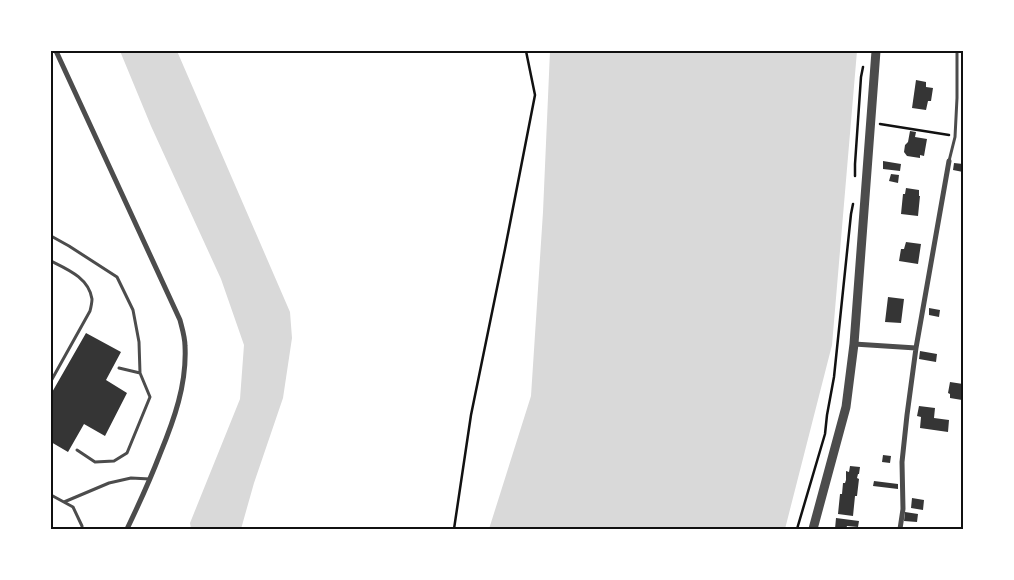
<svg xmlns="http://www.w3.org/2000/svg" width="1014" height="580" viewBox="0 0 1014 580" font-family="Quicksand,sans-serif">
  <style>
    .water { fill: #d9d9d9 }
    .building { fill: #353535 }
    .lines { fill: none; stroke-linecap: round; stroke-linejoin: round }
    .path { stroke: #111; stroke-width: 2.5 }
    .service { stroke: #4c4c4c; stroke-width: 3 }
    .minor { stroke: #4c4c4c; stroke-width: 5 }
    .tertiary { stroke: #4c4c4c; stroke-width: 9 }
    .neatline { fill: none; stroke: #111; stroke-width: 2 }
  </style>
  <rect width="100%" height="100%" fill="#fff"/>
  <path class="water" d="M 120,51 L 177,51 L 290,312 L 292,338 L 283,398 L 254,483 L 241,529 L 191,529 L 190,523 L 240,399 L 244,345 L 221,279 L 151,126 Z
    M 550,51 L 857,51 L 832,345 L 785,529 L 489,529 L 531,396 L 543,212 Z"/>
  <path class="building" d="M 916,80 L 926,82 L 926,87 L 933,88 L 931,101 L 928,101 L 926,110 L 912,108 Z
    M 910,131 L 916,132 L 915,137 L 927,139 L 924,156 L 920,155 L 920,158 L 907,156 L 904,152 L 905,145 L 908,142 Z
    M 883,161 L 901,164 L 900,171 L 883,169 Z
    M 954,163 L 963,164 L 963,172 L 953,170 Z
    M 891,174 L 899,175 L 898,183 L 889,181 Z
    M 906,188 L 919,190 L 919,196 L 920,196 L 918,216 L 901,214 L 903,194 L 905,194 Z
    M 906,242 L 921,244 L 918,264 L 899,261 L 901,249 L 904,249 Z
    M 888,297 L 904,299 L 901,323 L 885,322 Z
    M 929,308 L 940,310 L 939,317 L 929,315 Z
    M 86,333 L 121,352 L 106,380 L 127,393 L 105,436 L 84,424 L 68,452 L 51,442 L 51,394 Z
    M 920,351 L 937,354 L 936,362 L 919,359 Z
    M 950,382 L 963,384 L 962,400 L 950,398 L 950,394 L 948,393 Z
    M 919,406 L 935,408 L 934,418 L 949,420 L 948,432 L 920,428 L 921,417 L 917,416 Z
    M 883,455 L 891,456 L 890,463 L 882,462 Z
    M 850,466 L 860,467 L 859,474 L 858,474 L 857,478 L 859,479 L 857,496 L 855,496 L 853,516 L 838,514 L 840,494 L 842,494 L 843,483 L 845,483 L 846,480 L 846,471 L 849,472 Z
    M 874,481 L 898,484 L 898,489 L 873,486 Z
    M 912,498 L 924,500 L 923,510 L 911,508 Z
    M 905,512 L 918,514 L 917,522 L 904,521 Z
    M 836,518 L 859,521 L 858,527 L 847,526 L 846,529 L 835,529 Z"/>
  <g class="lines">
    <path class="path" d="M 880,124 L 949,135
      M 855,176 L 855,164 L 861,77 L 863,67
      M 454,529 L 471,415 L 505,249 L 535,95 L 526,51
      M 797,529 L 825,434 L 827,415 L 834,377 L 851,214 L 853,204"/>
    <path class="service" d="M 949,161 L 955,137 L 957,98 L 957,51
      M 51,236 L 69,246 L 117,277 L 133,310 L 139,342 L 140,373 L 150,397 L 127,453 L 114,461 L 95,462 L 77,450
      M 51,261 C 67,269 89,278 92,299 C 92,302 91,307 90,311 L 51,381
      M 119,368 L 140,373
      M 51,495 L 73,507 L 82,526 L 82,529
      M 64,502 L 109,483 L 131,478 L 150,479"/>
    <path class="minor" d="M 56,51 L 180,320 C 182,328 185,337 185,346 C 187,384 174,420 160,454 C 150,480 139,504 127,529
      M 854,344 L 916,348
      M 900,529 L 903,509 L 902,462 L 907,415 L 916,348 L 949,161"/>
    <path class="tertiary" d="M 813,529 L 846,407 L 854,344 L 876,51"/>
  </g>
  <rect width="1014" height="580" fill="none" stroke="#ffffff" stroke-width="105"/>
  <rect x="52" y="52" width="910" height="476" class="neatline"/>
</svg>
